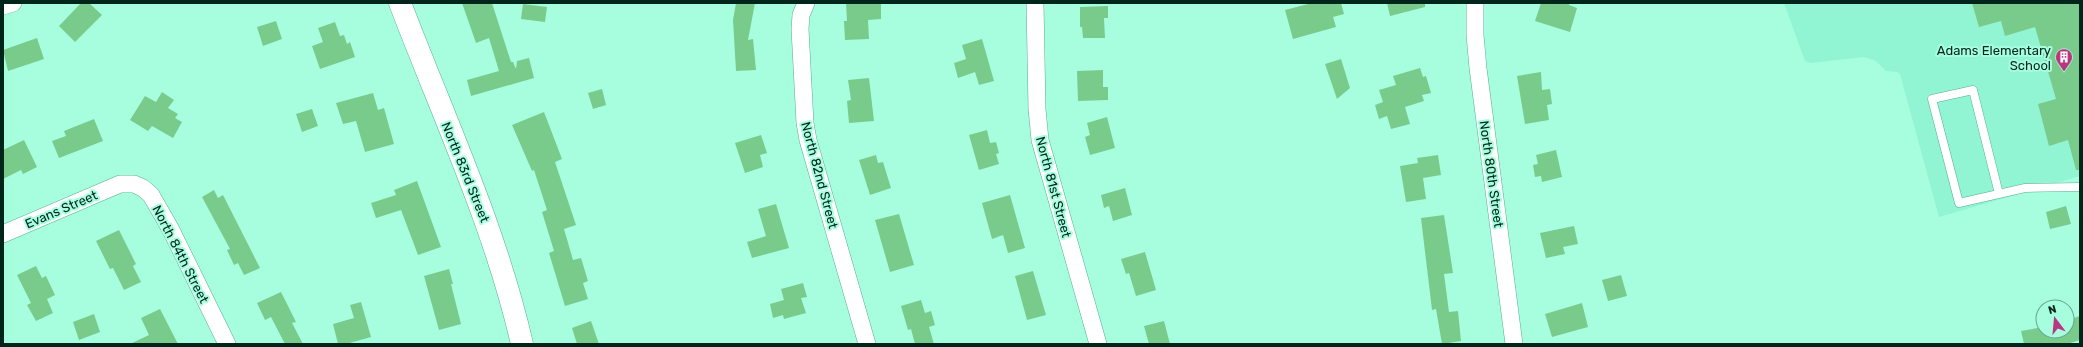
<svg xmlns="http://www.w3.org/2000/svg" width="2083" height="347" viewBox="0 0 2083 347" font-family="Rubik,sans-serif">
  <style>
    .built { fill: #91f4d2 }
    .building { fill: #79cb8b }
    .lines { fill: none; stroke-linecap: round; stroke-linejoin: round }
    .lane-casing { stroke: #57ae91; stroke-width: 9 }
    .street-casing { stroke: #57ae91; stroke-width: 18 }
    .secondary-casing { stroke: #57ae91; stroke-width: 23 }
    .lane { stroke: #fff; stroke-width: 8 }
    .street { stroke: #fff; stroke-width: 17 }
    .secondary { stroke: #fff; stroke-width: 22 }
    .labels { text-anchor: middle; stroke-width: 4; stroke-linejoin: round; paint-order: stroke }
    .poi-label { font-size: 13px; fill: #00251b; stroke: #a6fedf; text-anchor: end }
    .street-label { font-size: 13px; fill: #00251b; stroke: #a6fedf }
  </style>
  <rect width="100%" height="100%" fill="#a6fedf"/>
  <path class="built" d="M 1784,3 L 2080,3 L 2080,176 L 1939,217 L 1900,74 L 1897,72 L 1886,71 L 1876,61 L 1864,57 L 1811,63 L 1805,61 Z"/>
  <path class="building" d="M 81,3 L 89,3 L 102,15 L 75,42 L 59,26 Z
    M 462,3 L 492,3 L 511,62 L 513,62 L 516,69 L 517,61 L 529,58 L 534,78 L 471,96 L 467,80 L 499,71 L 489,38 L 476,43 Z
    M 736,3 L 755,3 L 748,40 L 753,39 L 756,70 L 736,71 L 733,20 Z
    M 846,3 L 881,3 L 881,19 L 868,20 L 869,39 L 845,40 L 844,21 L 847,21 Z
    M 1312,3 L 1341,3 L 1344,14 L 1333,17 L 1336,27 L 1293,39 L 1285,10 Z
    M 1387,3 L 1425,3 L 1425,7 L 1390,16 Z
    M 1541,3 L 1569,3 L 1569,5 L 1577,8 L 1570,32 L 1535,21 Z
    M 1972,3 L 2080,3 L 2080,170 L 2076,170 L 2068,140 L 2049,146 L 2038,104 L 2056,99 L 2035,27 L 2005,36 L 2001,21 L 1979,27 Z
    M 523,4 L 547,7 L 545,22 L 521,19 Z
    M 1108,6 L 1108,18 L 1104,18 L 1105,38 L 1083,38 L 1082,27 L 1080,27 L 1080,7 Z
    M 276,21 L 282,39 L 263,46 L 257,27 Z
    M 335,22 L 340,36 L 344,35 L 347,44 L 350,42 L 355,57 L 320,69 L 312,46 L 323,42 L 318,28 Z
    M 37,38 L 44,59 L 8,71 L 3,50 Z
    M 982,39 L 994,81 L 979,85 L 975,72 L 958,78 L 954,63 L 966,59 L 962,45 Z
    M 1341,59 L 1350,88 L 1337,99 L 1325,64 Z
    M 1420,68 L 1423,77 L 1426,76 L 1431,93 L 1422,95 L 1424,101 L 1405,107 L 1410,124 L 1391,129 L 1387,116 L 1379,119 L 1375,105 L 1383,102 L 1379,90 L 1396,85 L 1393,76 Z
    M 1103,70 L 1103,87 L 1108,87 L 1108,100 L 1078,101 L 1077,71 Z
    M 1541,72 L 1542,90 L 1550,89 L 1552,104 L 1547,105 L 1549,120 L 1525,124 L 1517,76 Z
    M 869,78 L 874,121 L 849,123 L 847,101 L 851,100 L 848,80 Z
    M 602,89 L 606,105 L 593,109 L 588,93 Z
    M 162,92 L 174,100 L 168,108 L 178,114 L 175,118 L 182,122 L 173,138 L 152,126 L 148,131 L 130,120 L 145,96 L 156,102 Z
    M 373,93 L 378,110 L 384,108 L 394,144 L 365,152 L 356,121 L 343,124 L 336,103 Z
    M 312,109 L 318,126 L 302,132 L 296,114 Z
    M 544,112 L 562,159 L 555,162 L 576,225 L 564,229 L 573,260 L 581,258 L 588,281 L 583,283 L 588,299 L 565,306 L 549,253 L 554,251 L 542,212 L 547,210 L 534,170 L 532,171 L 512,125 Z
    M 1107,117 L 1115,148 L 1090,155 L 1085,137 L 1090,135 L 1087,123 Z
    M 94,119 L 103,141 L 59,158 L 52,141 L 66,136 L 64,131 Z
    M 987,130 L 990,143 L 996,142 L 999,153 L 996,154 L 999,164 L 979,170 L 969,135 Z
    M 761,135 L 767,153 L 760,155 L 763,167 L 745,173 L 735,143 Z
    M 24,140 L 37,167 L 23,174 L 21,170 L 3,179 L 3,150 Z
    M 1556,150 L 1562,177 L 1542,182 L 1541,176 L 1535,177 L 1533,165 L 1538,164 L 1536,155 Z
    M 876,155 L 878,163 L 883,162 L 891,188 L 870,195 L 859,160 Z
    M 1438,155 L 1441,175 L 1423,178 L 1426,199 L 1406,202 L 1400,166 L 1418,163 L 1417,158 Z
    M 417,181 L 441,247 L 418,255 L 401,210 L 376,218 L 371,203 L 396,195 L 394,190 Z
    M 1125,188 L 1132,215 L 1113,221 L 1109,206 L 1104,208 L 1101,195 Z
    M 214,190 L 218,198 L 223,195 L 260,268 L 244,275 L 238,263 L 234,265 L 227,250 L 230,249 L 202,197 Z
    M 1010,195 L 1025,248 L 1008,253 L 1003,235 L 992,239 L 982,203 Z
    M 776,204 L 789,248 L 752,258 L 747,242 L 766,236 L 758,209 Z
    M 2066,206 L 2071,224 L 2050,229 L 2046,212 Z
    M 899,214 L 914,265 L 890,272 L 875,220 Z
    M 1444,215 L 1453,273 L 1444,274 L 1449,312 L 1458,311 L 1461,341 L 1442,344 L 1436,309 L 1432,310 L 1421,218 Z
    M 1574,226 L 1578,244 L 1563,247 L 1565,254 L 1546,258 L 1540,233 Z
    M 119,230 L 136,264 L 133,266 L 141,282 L 124,290 L 113,268 L 110,269 L 96,241 Z
    M 1145,252 L 1156,290 L 1136,296 L 1129,273 L 1126,274 L 1121,259 Z
    M 36,266 L 42,278 L 46,276 L 55,295 L 47,299 L 53,313 L 36,321 L 27,305 L 31,303 L 17,275 Z
    M 449,269 L 453,284 L 451,284 L 461,324 L 439,330 L 424,276 Z
    M 1033,271 L 1046,315 L 1027,320 L 1015,276 Z
    M 1621,275 L 1627,296 L 1608,301 L 1602,280 Z
    M 803,283 L 807,297 L 801,298 L 806,313 L 784,319 L 783,315 L 773,318 L 770,304 L 784,300 L 781,289 Z
    M 281,292 L 296,322 L 292,323 L 303,344 L 285,344 L 271,317 L 265,320 L 257,303 Z
    M 921,300 L 925,313 L 931,311 L 935,325 L 929,327 L 934,344 L 915,344 L 911,329 L 908,330 L 901,306 Z
    M 361,302 L 371,337 L 346,344 L 338,344 L 333,324 L 354,318 L 350,305 Z
    M 1582,303 L 1588,327 L 1552,337 L 1545,314 Z
    M 160,309 L 178,344 L 130,344 L 149,335 L 141,318 Z
    M 94,314 L 100,332 L 79,340 L 73,322 Z
    M 2080,316 L 2080,340 L 2067,344 L 2024,344 L 2021,331 L 2043,327 L 2043,331 L 2067,331 L 2067,320 Z
    M 591,321 L 599,344 L 577,344 L 572,328 Z
    M 1164,321 L 1170,344 L 1149,344 L 1144,326 Z"/>
  <g class="lines">
    <g class="lane-casing">
      <path id="lane" d="M 1999,194 L 1973,90 L 1932,99 L 1959,203 L 2025,188 L 2080,187"/>
    </g>
    <g class="street-casing">
      <path id="street" d="M 806,3 L 801,15 L 800,29 L 805,123 L 808,140 L 867,344
        M 1035,3 L 1037,109 L 1040,140 L 1098,344
        M 1475,3 L 1475,35 L 1478,68 L 1514,344
        M 3,6 L 13,3
        M 3,234 L 120,184 L 134,184 L 143,188 L 151,195 L 171,230 L 227,344"/>
    </g>
    <g class="secondary-casing">
      <path id="secondary" d="M 400,3 C 443,116 495,226 522,344"/>
    </g>
    <use href="#lane" class="lane"/>
    <use href="#street" class="street"/>
    <use href="#secondary" class="secondary"/>
  </g>
  <defs>
    <g id="building-pin" transform="scale(0.9)"><path d="M0 17L-7.5 6A9.5 9.5 0 1 1 7.5 6Z" fill="#b83780" stroke="#a6fedf"/><path d="M-4-6H4V6H1V3H-1V6H-4ZM-2.5-4.3h1.7v1.8h-1.7ZM.8-4.3h1.7v1.8H.8ZM-2.5-1h1.7V.8h-1.7ZM.8-1h1.7V.8H.8Z" fill="#fff"/></g>
  </defs>
  <g fill-rule="evenodd">
    <use href="#building-pin" x="2064" y="57"/>
  </g>
  <g class="labels">
    <g class="poi-label">
      <text x="2051" y="55">Adams Elementary<tspan x="2051" dy="15">School</tspan></text>
    </g>
    <g class="street-label">
      <text transform="translate(466 172) rotate(68)" y="5">North 83rd Street</text>
      <text transform="translate(1492 174) rotate(82)" y="5">North 80th Street</text>
      <text transform="translate(820 175) rotate(75)" y="5">North 82nd Street</text>
      <text transform="translate(1054 187) rotate(75)" y="5">North 81st Street</text>
      <text transform="translate(61 209) rotate(-23)" y="5">Evans Street</text>
      <text transform="translate(181 254) rotate(63)" y="5">North 84th Street</text>
    </g>
  </g>
  <rect width="2083" height="347" fill="none" stroke="#00251b" stroke-width="8"/>
  <g transform="translate(2055 319) rotate(344)"><circle r="19" fill="#a6fedf" stroke="#64a791"/>
  <path d="M0-3L7 15L0 10L-7 15Z" fill="#b83780"/>
  <text y="-6" font-size="11" font-weight="bold" text-anchor="middle" fill="#00251b">N</text>
  </g>
</svg>
